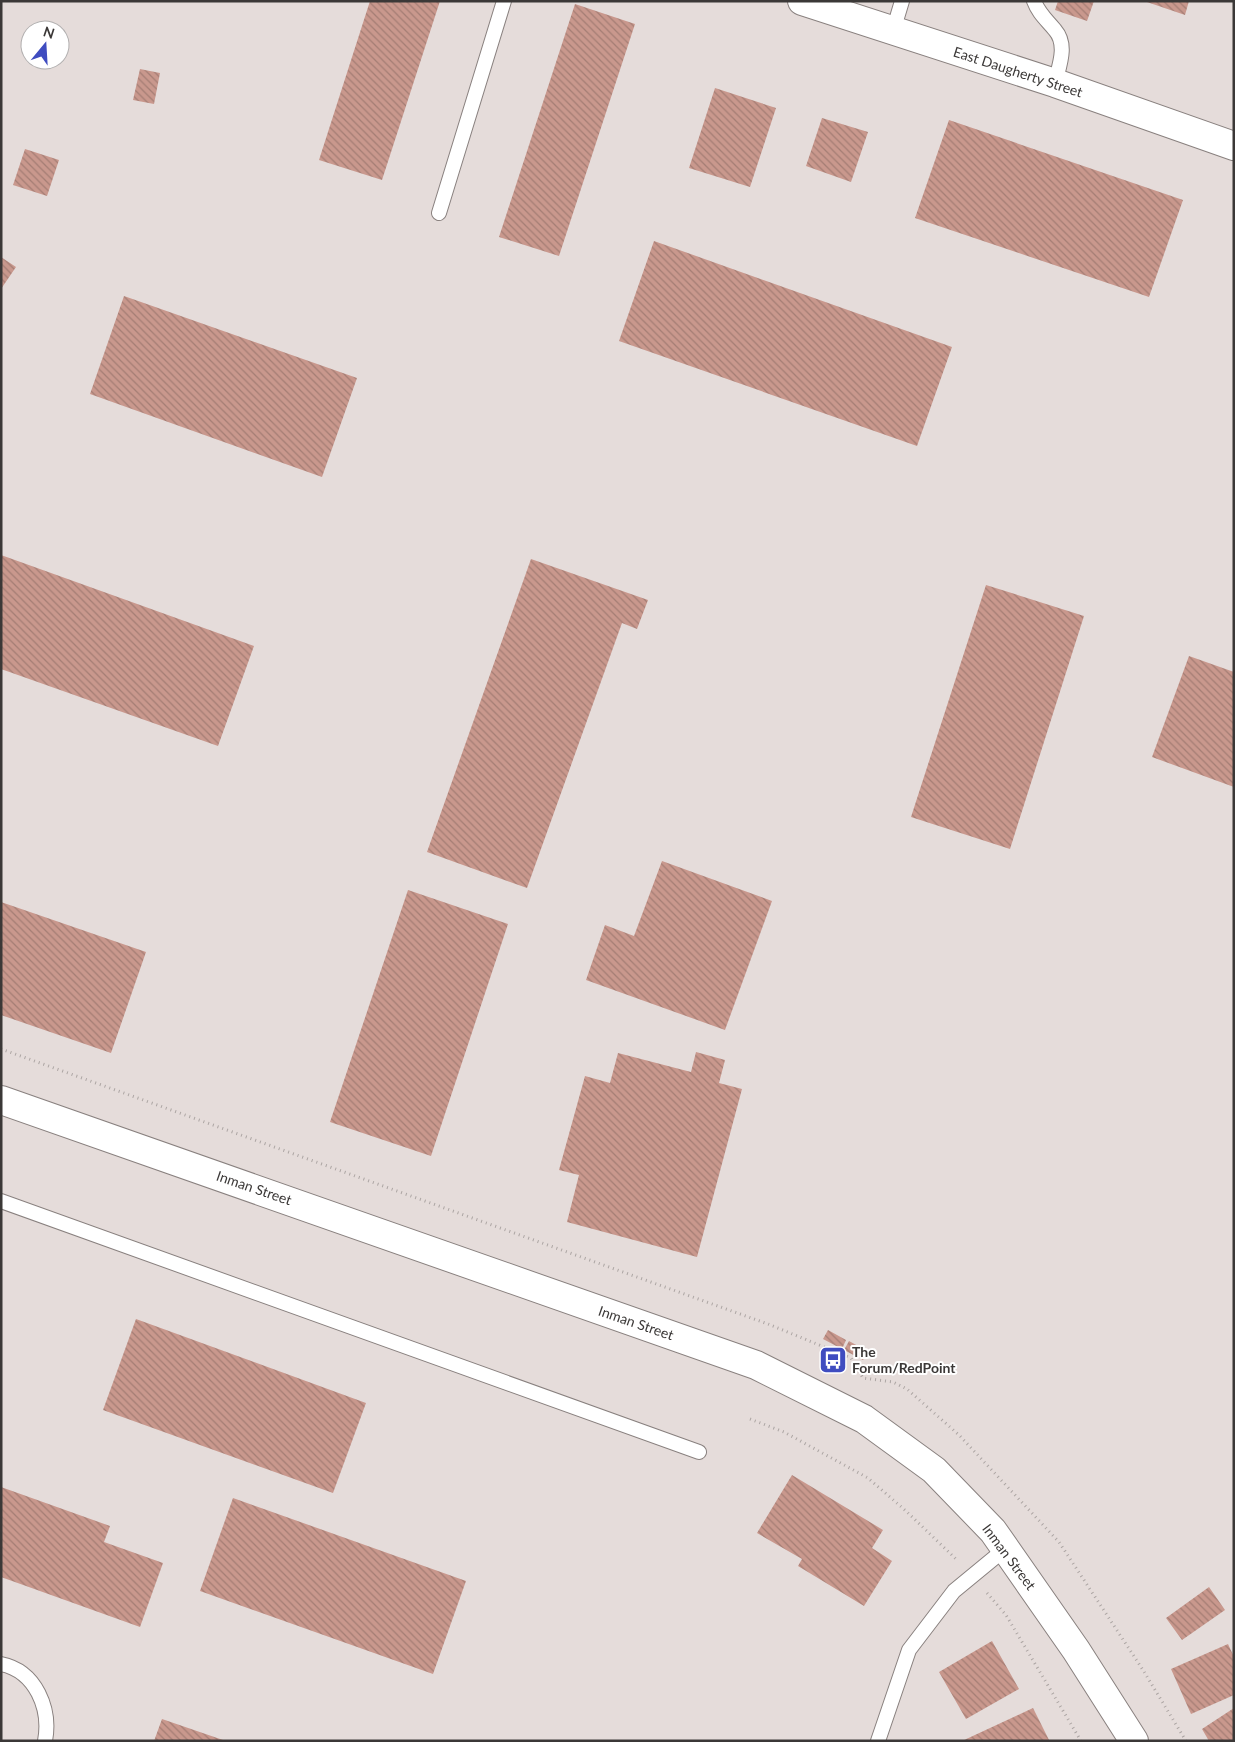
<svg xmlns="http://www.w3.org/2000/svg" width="1235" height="1742" viewBox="0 0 1235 1742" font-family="Lato,sans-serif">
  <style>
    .building { fill: url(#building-back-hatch) }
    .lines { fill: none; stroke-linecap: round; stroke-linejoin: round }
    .service-casing { stroke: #89817f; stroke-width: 16 }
    .minor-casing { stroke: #89817f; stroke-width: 30 }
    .path { stroke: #aca5a3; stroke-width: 3; stroke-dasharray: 1 4; stroke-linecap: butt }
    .service { stroke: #fff; stroke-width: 14 }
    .minor { stroke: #fff; stroke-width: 28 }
    .labels { text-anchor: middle; stroke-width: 4; stroke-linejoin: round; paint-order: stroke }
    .street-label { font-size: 14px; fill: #3b3837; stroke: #fff }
    .poi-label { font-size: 14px; font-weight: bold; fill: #3b3837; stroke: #fff; text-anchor: start }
  </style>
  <defs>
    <pattern id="building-back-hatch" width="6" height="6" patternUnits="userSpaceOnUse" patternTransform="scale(1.25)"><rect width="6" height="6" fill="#c9988d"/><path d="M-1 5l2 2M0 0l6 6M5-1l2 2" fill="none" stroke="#a47d74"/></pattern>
  </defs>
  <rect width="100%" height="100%" fill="#e5dcda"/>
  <path class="building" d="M 370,1 L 440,1 L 382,180 L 319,160 Z
    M 1058,1 L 1094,1 L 1087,21 L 1055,10 Z
    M 1144,1 L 1189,1 L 1185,15 Z
    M 575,4 L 635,24 L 559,256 L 499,237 Z
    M 140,69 L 160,73 L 154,104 L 133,100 Z
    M 715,88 L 776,108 L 750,187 L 689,168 Z
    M 822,118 L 868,132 L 851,182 L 806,166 Z
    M 949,120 L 1183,200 L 1149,297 L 915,218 Z
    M 25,149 L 59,160 L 47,196 L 13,185 Z
    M 654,241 L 952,347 L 917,446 L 619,341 Z
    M 1,257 L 16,267 L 1,289 Z
    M 124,296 L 357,378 L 322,477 L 90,394 Z
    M 1,555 L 254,646 L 218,746 L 1,669 Z
    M 531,559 L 648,600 L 637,629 L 622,623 L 527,888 L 427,852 Z
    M 986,585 L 1084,616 L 1010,849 L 911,817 Z
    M 1189,656 L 1234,672 L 1234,787 L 1152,757 Z
    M 662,861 L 772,901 L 725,1030 L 586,980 L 605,925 L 634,936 Z
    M 408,890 L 508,924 L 431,1156 L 330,1122 Z
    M 1,902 L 146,952 L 111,1053 L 1,1015 Z
    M 696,1052 L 725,1060 L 719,1083 L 742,1089 L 697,1257 L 567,1222 L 579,1175 L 559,1170 L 585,1076 L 610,1083 L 618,1053 L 691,1072 Z
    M 136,1319 L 366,1403 L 333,1493 L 103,1410 Z
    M 828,1330 L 846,1340 L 842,1349 L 823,1339 Z
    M 849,1341 L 867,1351 L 863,1360 L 844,1350 Z
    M 792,1475 L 883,1530 L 872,1548 L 892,1561 L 864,1606 L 798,1566 L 802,1559 L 757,1533 Z
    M 1,1487 L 110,1526 L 104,1542 L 163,1563 L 140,1627 L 1,1577 Z
    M 233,1498 L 466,1581 L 433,1674 L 200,1591 Z
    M 1209,1587 L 1225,1610 L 1182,1640 L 1166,1618 Z
    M 992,1641 L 1019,1689 L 966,1719 L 939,1672 Z
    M 1228,1644 L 1234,1657 L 1234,1695 L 1191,1714 L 1171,1669 Z
    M 1033,1708 L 1049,1740 L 1046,1741 L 962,1741 Z
    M 1234,1708 L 1234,1741 L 1209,1741 L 1202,1729 Z
    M 162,1719 L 223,1740 L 223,1741 L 154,1741 Z"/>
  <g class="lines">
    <g class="service-casing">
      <path id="service" d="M 1034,1 C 1039,14 1046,19 1055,30 C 1068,45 1059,66 1055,83
        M 893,31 L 902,1
        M 439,213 L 504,1
        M 1,1201 L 699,1452
        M 1,1664 C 36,1671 51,1709 45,1741
        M 878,1741 L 909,1650 L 954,1591 L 1005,1549"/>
    </g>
    <g class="minor-casing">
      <path id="minor" d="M 802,1 L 1055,83 L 1234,146
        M 1,1100 L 756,1365 L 864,1419 L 934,1470 L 993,1531 L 1076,1650 L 1134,1741"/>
    </g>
    <path class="path" d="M 1,1049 L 768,1324 L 851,1358 L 863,1378 L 893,1382 L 907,1389 L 959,1435 L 1059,1542 L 1143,1670 L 1186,1741
      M 750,1419 L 784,1432 L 868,1478 L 906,1511 L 956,1559
      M 987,1593 L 1006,1615 L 1081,1741"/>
    <use href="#service" class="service"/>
    <use href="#minor" class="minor"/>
  </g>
  <defs>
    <g id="bus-square" transform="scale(1.4375)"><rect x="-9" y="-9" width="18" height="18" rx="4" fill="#3f4cc0" stroke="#fff"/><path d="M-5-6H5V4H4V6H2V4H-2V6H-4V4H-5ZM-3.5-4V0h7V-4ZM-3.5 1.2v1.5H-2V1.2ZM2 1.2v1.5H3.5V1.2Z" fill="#fff"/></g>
  </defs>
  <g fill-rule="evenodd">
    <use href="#bus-square" x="833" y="1360"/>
  </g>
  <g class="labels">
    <g class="street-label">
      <text transform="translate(1018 72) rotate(18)" y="5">East Daugherty Street</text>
      <text transform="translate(254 1188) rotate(19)" y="5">Inman Street</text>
      <text transform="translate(636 1323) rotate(19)" y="5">Inman Street</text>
      <text transform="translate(1009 1557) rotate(53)" y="5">Inman Street</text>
    </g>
    <g class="poi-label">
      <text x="852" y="1357">The<tspan x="852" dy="16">Forum/RedPoint</tspan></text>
    </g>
  </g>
  <rect width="1235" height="1742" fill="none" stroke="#3b3837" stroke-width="5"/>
  <g transform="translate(45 45) rotate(18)"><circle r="24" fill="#ffffff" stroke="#b1afaf"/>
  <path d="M0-4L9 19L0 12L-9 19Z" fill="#3f4cc0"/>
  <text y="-8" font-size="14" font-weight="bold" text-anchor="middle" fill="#3b3837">N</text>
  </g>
</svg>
